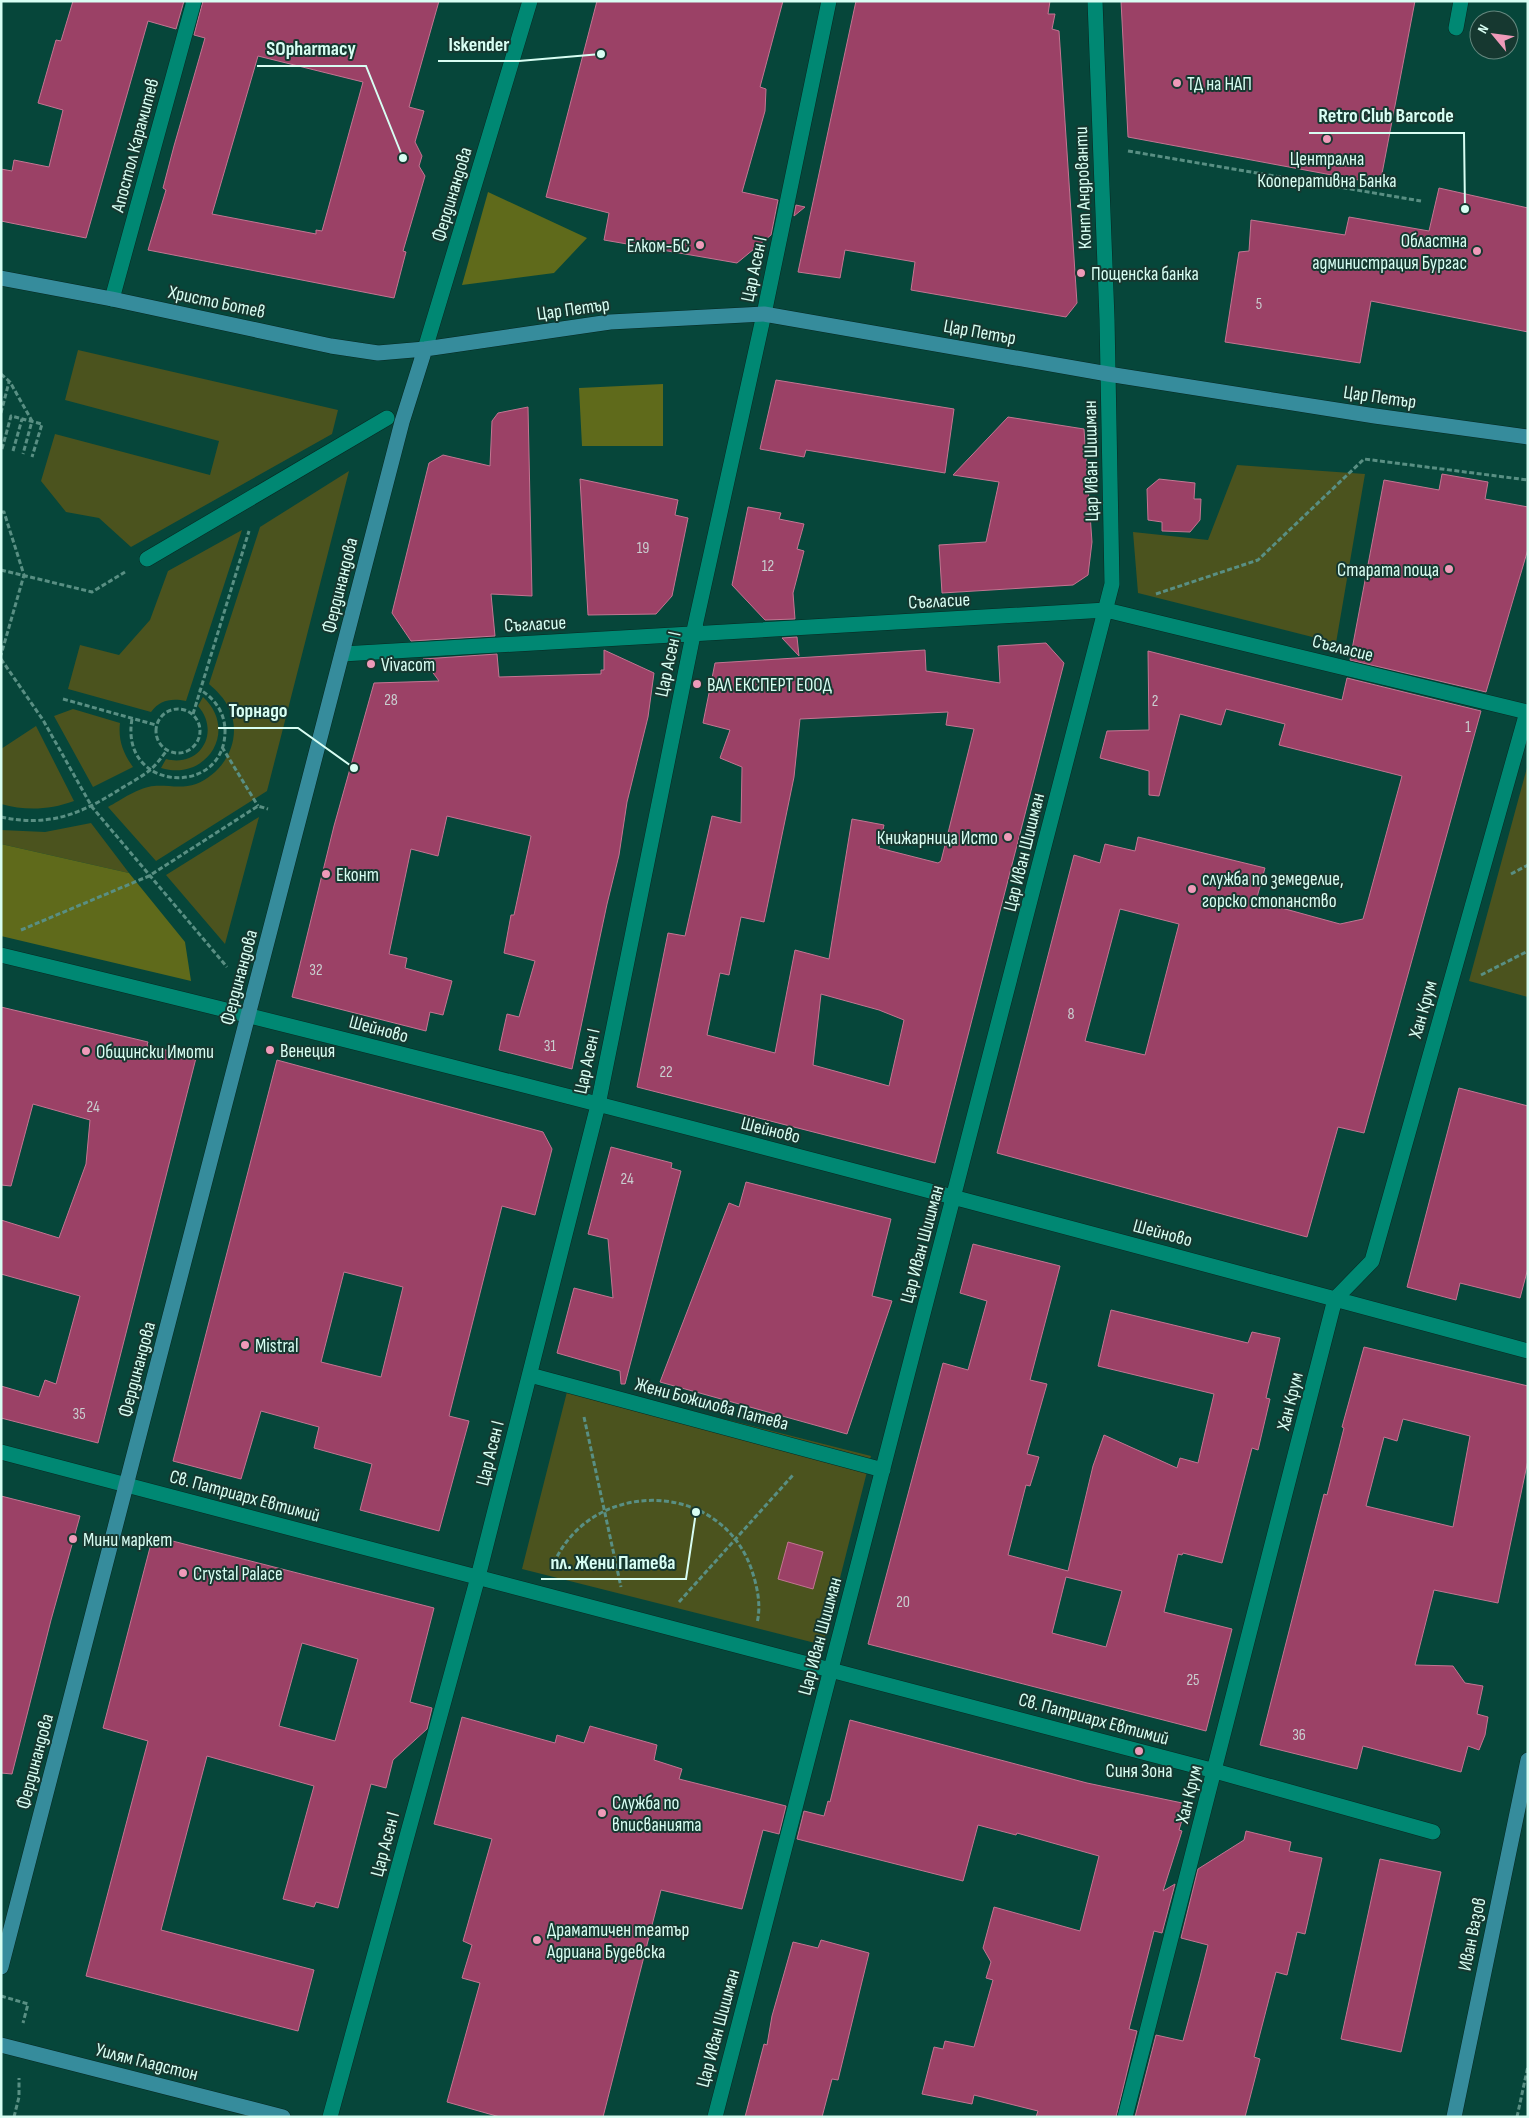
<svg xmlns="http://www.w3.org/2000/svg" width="1529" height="2118" viewBox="0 0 1529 2118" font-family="'Sofia Sans Condensed',sans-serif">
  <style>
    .green { fill: #4b531e }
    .forest { fill: #5f6a1b }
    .building { fill: #9b4166; stroke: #c37592; fill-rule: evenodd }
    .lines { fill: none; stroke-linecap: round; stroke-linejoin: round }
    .street-casing { stroke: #062922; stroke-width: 16 }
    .secondary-casing { stroke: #062922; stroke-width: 16 }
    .path { stroke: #598f83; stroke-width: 3; stroke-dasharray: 5 2.5; stroke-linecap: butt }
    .street { stroke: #008873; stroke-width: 15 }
    .secondary { stroke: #368c9c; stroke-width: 15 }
    .poi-dot { fill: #ef9ab9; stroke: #163830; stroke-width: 2 }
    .labels { text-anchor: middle; stroke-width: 4; stroke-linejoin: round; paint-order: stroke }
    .number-label { font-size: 16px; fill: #c9cfd0 }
    .poi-label { font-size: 19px; fill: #d8fef3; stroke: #163830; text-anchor: start }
    .street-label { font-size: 19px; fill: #d8fef3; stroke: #163830 }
    .leader { fill: none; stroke: #d8fef3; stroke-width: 2 }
    .callout-dot { fill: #d8fef3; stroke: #163830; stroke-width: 2 }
    .callout-label { font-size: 20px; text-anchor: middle; font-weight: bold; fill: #d8fef3; stroke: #163830; stroke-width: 4; stroke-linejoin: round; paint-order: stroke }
  </style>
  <rect width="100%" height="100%" fill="#06463a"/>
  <path class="green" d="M 78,350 L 338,410 L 332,434 L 131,547 L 99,518 L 66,512 L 41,481 L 55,434 L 210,475 L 219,441 L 65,400 Z
    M 1237,465 L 1365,474 L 1336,643 L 1138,593 L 1133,532 L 1208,540 Z
    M 349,471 L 267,791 L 156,861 L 108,807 C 121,800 139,787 154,786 C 168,785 182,789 196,784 C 226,772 243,738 229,708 C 224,698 217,691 209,684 L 260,527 Z
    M 242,530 L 186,701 C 171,698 160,700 151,712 L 68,689 L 80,645 L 119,655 L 150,620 L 168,571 Z
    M 203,697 C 239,730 207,782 161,768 L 166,759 C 200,768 221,732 198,706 Z
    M 73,709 L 120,723 C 118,740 123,753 133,767 L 93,787 L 54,716 Z
    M 36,726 L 74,801 C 49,810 26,811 1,804 L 1,749 Z
    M 1528,764 L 1528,997 L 1469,981 Z
    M 259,817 L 225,944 L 166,875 Z
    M 91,823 L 129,873 L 1,844 L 1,830 L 45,832 Z
    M 570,1380 L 871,1456 L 823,1645 L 522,1569 Z"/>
  <path class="forest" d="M 488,192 L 587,238 L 554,273 L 462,285 Z
    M 663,384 L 663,446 L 582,446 L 579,388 Z
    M 1,844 L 129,873 L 185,942 L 191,981 L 1,936 Z"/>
  <path class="building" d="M 73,1 L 184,1 L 176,29 L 148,21 L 86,238 L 1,221 L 1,169 L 12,171 L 14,160 L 49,167 L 63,110 L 38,103 L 56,40 L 61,41 Z
    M 203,1 L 439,1 L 409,107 L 424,111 L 415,142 L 422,156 L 419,166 L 425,176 L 403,251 L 406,252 L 394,298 L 148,250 L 166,190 L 163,188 L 174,146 L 205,38 L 194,35 ZM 258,56 L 363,82 L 322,231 L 316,230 L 316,234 L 212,214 Z
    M 597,1 L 783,1 L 760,87 L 766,89 L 765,111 L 742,192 L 778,200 L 771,235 L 737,263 L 604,240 L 609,213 L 546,197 Z
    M 856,1 L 1050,1 L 1048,14 L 1055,14 L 1052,29 L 1059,31 L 1077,303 L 1066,317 L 911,290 L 915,262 L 845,250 L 840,278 L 798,272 Z
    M 1121,1 L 1415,1 L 1380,184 L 1128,137 Z
    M 1439,188 L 1528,208 L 1528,332 L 1371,301 L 1360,363 L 1225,342 L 1239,252 L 1249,251 L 1251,220 L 1345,235 L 1349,217 L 1429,231 Z
    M 796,205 L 805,207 L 794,216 Z
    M 776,380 L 954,409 L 945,473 L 806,450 L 804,457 L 760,449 Z
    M 528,407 L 532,596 L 491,594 L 495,636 L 411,641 L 392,613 L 429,463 L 443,455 L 490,466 L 492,421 L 498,413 Z
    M 1008,417 L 1084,429 L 1092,542 L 1088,575 L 1073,585 L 942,593 L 939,545 L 986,542 L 999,482 L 953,475 Z
    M 1442,474 L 1488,482 L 1485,499 L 1528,507 L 1528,549 L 1486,692 L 1350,660 L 1384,480 L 1439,490 Z
    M 580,479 L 678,500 L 675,515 L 688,518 L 672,596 L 656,614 L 588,615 Z
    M 1159,479 L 1195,483 L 1194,499 L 1201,499 L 1200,520 L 1190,532 L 1162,531 L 1162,522 L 1148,520 L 1147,489 Z
    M 748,507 L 781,513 L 779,519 L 804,524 L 797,549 L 804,551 L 793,593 L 795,619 L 765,620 L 732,585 Z
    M 797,637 L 799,656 L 782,638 Z
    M 1046,643 L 1064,663 L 935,1163 L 637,1087 L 668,933 L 685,936 L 712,816 L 741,823 L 742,767 L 720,758 L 730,730 L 703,723 L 715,663 L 925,650 L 926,671 L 1000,683 L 998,646 ZM 948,712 L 946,725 L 974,729 L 941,861 L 938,863 L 879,848 L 884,825 L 852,819 L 829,959 L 795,950 L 775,1053 L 707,1035 L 720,973 L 729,975 L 741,917 L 764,922 L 794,777 L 800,719 ZM 821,994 L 879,1010 L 904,1020 L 889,1086 L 813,1065 Z
    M 604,650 L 654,673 L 648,717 L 627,802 L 619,855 L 607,904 L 572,1069 L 499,1050 L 507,1014 L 519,1017 L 535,961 L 504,953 L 511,915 L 514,915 L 531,836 L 447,816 L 438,856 L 411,849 L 389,954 L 407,958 L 405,968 L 452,981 L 443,1015 L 430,1012 L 426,1031 L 292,997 L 334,826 L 374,683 L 439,681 L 423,659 L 497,654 L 499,677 L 601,674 L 601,670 L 604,670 Z
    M 1148,651 L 1342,700 L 1347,678 L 1481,711 L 1364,1133 L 1338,1127 L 1307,1237 L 997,1153 L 1074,855 L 1100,863 L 1105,844 L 1135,851 L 1138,837 L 1265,868 L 1256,901 L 1340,924 L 1363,919 L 1402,776 L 1279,745 L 1285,724 L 1226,709 L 1221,725 L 1180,714 L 1159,796 L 1149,795 L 1149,771 L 1100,758 L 1107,731 L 1149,730 ZM 1120,909 L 1179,924 L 1145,1055 L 1085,1041 Z
    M 1,1007 L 148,1042 L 147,1045 L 196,1058 L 98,1443 L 1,1418 L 1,1386 L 39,1397 L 45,1380 L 56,1384 L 80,1296 L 1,1274 L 1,1220 L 59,1238 L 86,1164 L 90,1120 L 33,1104 L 11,1186 L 1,1185 Z
    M 277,1060 L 543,1132 L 552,1149 L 535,1215 L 502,1206 L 449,1416 L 469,1421 L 439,1531 L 360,1510 L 372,1464 L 314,1448 L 319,1427 L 261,1411 L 241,1479 L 173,1461 ZM 344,1272 L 403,1287 L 381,1377 L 321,1362 Z
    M 1459,1088 L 1528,1106 L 1528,1268 L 1520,1298 L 1460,1283 L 1456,1300 L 1407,1287 Z
    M 611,1147 L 672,1163 L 671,1168 L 681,1171 L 625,1384 L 621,1384 L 620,1371 L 557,1353 L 574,1288 L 613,1298 L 608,1239 L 588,1234 Z
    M 746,1182 L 891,1219 L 872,1296 L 892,1301 L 847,1434 L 660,1382 L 729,1203 L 739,1207 Z
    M 973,1244 L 1060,1266 L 1030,1380 L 1047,1384 L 1027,1454 L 1039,1457 L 1030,1486 L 1026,1485 L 1008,1555 L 1068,1571 L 1093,1466 L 1104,1435 L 1177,1468 L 1180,1458 L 1198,1463 L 1214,1394 L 1098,1366 L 1111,1310 L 1248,1343 L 1252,1332 L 1280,1338 L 1266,1398 L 1270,1399 L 1258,1450 L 1252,1448 L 1222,1563 L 1183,1553 L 1182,1555 L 1178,1554 L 1164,1612 L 1232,1629 L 1206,1731 L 868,1644 L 943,1363 L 968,1370 L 987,1301 L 960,1293 ZM 1066,1577 L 1122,1591 L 1106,1647 L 1052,1633 Z
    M 1364,1347 L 1528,1386 L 1528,1460 L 1498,1603 L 1434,1590 L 1415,1665 L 1453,1666 L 1465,1683 L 1483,1686 L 1477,1714 L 1488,1717 L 1485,1735 L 1479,1750 L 1468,1746 L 1461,1772 L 1363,1746 L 1357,1769 L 1260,1745 L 1324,1494 L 1327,1495 L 1344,1428 L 1342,1427 ZM 1403,1419 L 1470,1436 L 1453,1527 L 1366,1506 L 1384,1437 L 1397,1441 Z
    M 1,1496 L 80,1516 L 51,1620 L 12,1774 L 1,1773 Z
    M 153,1536 L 434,1608 L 410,1702 L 432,1708 L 427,1729 L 393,1760 L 386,1788 L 371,1784 L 338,1908 L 316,1902 L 314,1907 L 283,1899 L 314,1786 L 207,1756 L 161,1930 L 314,1970 L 298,2031 L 86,1976 L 148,1741 L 103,1728 ZM 302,1643 L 358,1659 L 335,1741 L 279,1726 Z
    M 788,1542 L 823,1552 L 813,1589 L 778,1579 Z
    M 462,1717 L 555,1743 L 557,1735 L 584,1743 L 590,1726 L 657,1745 L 654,1760 L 682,1769 L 679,1779 L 786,1806 L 779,1834 L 763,1830 L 742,1909 L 661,1890 L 603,2117 L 500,2117 L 447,2102 L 480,1983 L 462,1978 L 472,1945 L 463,1941 L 492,1839 L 434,1824 Z
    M 850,1720 L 1087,1783 L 1187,1804 L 1179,1830 L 1182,1831 L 1163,1891 L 1175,1884 L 1162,1933 L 1154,1931 L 1129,2029 L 1137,2031 L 1116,2117 L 1036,2117 L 1038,2111 L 974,2095 L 972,2104 L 922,2094 L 934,2047 L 943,2049 L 945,2041 L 974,2047 L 993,1980 L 986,1978 L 991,1962 L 983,1948 L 994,1907 L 1080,1931 L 1099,1856 L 1017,1833 L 1016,1835 L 978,1825 L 963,1881 L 797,1839 L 804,1811 L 824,1816 L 828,1801 L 830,1802 Z
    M 1246,1831 L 1291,1842 L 1289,1851 L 1322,1858 L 1305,1934 L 1297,1932 L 1287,1975 L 1276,1972 L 1254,2057 L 1260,2059 L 1245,2117 L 1135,2117 L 1156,2035 L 1183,2041 L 1200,1977 L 1208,1945 L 1181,1938 L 1198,1869 L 1244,1840 Z
    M 1380,1859 L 1441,1872 L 1401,2052 L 1341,2039 Z
    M 821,1940 L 869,1953 L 838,2080 L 832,2079 L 822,2117 L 745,2117 L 764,2044 L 767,2045 L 772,2016 L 793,1942 L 818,1948 Z"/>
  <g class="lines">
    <g class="street-casing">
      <path id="street" d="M 1456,28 L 1461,1
        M 112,299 L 194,1
        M 425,349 L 530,1
        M 147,559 L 387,418
        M 342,654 L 1106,610 L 1527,712 L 1372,1261 L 1335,1299 L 1125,2117
        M 1,955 C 512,1078 1020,1214 1528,1351
        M 530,1375 L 883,1470
        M 1,1452 L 1215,1771 L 1433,1832
        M 330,2117 L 478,1577 L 598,1105 L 693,635 L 764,314 L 829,1
        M 715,2117 L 1112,584 L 1107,319 L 1095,1"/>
    </g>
    <g class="secondary-casing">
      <path id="secondary" d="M 1,278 L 112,299 L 331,346 L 378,353 L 425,349 L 610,322 L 764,314 L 1108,374 L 1375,416 L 1528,437
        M 1,1967 L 402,422 L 425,349
        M 1,2045 L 283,2117
        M 1454,2117 L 1528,1760"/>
    </g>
    <path class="path" d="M 1128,151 L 1421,201
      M 1,374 L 10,382 L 32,421 L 23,454
      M 1,413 L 9,382
      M 2,449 L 11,416 L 42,424 L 32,457
      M 13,451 L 22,419
      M 1,512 L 4,512 L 24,575 L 1,655
      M 1,570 L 92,592 L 125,572
      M 1156,594 L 1258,560 L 1364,459 L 1528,480
      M 1,659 L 43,720 L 92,807 L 227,967
      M 63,699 L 156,725
      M156 731a22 22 0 1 1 44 0a22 22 0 1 1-44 0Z
      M 193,714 L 249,531
      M 132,719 C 119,793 227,798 225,729 C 224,711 214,698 199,689
      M 222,747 L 258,806
      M 1,817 C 47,827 79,815 117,791 C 128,784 140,778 150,770 C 156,765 162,757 167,750
      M 1511,874 L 1528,865
      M 21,930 L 149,876 L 258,806 L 268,809
      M 1481,975 L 1528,951
      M 584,1417 L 621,1587
      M 551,1570 C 586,1476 724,1477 753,1574 C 758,1590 761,1607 757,1623
      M 679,1602 L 793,1475
      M 1,1996 L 28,2004 L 23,2023
      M 14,2117 L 19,2097 L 19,2078
      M 1517,2117 L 1528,2066"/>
    <use href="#street" class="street"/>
    <use href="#secondary" class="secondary"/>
  </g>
  <g class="poi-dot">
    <circle cx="1177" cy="83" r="5"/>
    <circle cx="1327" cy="139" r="5"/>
    <circle cx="700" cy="245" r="5"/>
    <circle cx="1477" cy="251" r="5"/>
    <circle cx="1081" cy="273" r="5"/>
    <circle cx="1449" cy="569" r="5"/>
    <circle cx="371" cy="664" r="5"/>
    <circle cx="697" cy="684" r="5"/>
    <circle cx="1008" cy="837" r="5"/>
    <circle cx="326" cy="874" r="5"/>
    <circle cx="1192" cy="889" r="5"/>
    <circle cx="270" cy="1050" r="5"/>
    <circle cx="86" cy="1051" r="5"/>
    <circle cx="245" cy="1345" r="5"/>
    <circle cx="73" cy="1539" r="5"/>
    <circle cx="183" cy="1573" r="5"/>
    <circle cx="1139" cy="1751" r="5"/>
    <circle cx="602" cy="1813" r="5"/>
    <circle cx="537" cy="1940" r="5"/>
  </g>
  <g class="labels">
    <g class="number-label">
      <text x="1259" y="309">5</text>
      <text x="643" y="553">19</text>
      <text x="768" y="571">12</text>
      <text x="391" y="705">28</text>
      <text x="1155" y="706">2</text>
      <text x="1468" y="732">1</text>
      <text x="316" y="975">32</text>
      <text x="1071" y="1019">8</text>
      <text x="550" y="1051">31</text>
      <text x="666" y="1077">22</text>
      <text x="93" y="1112">24</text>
      <text x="627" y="1184">24</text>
      <text x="79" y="1419">35</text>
      <text x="903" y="1607">20</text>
      <text x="1193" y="1685">25</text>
      <text x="1299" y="1740">36</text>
    </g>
    <g class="poi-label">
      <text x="1187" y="90">ТД на НАП</text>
      <text x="1327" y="165" text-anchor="middle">Централна<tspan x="1327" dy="22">Кооперативна Банка</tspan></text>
      <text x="1467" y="247" text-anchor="end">Областна<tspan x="1467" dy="22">администрация Бургас</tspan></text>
      <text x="690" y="252" text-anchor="end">Елком-БС</text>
      <text x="1091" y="280">Пощенска банка</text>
      <text x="1439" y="576" text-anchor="end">Старата поща</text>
      <text x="381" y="671">Vivacom</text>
      <text x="707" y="691">ВАЛ ЕКСПЕРТ ЕООД</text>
      <text x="998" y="844" text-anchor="end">Книжарница Исто</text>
      <text x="336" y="881">Еконт</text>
      <text x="1202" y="885">служба по земеделие,<tspan x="1202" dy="22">горско стопанство</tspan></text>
      <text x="280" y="1057">Венеция</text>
      <text x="96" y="1058">Общински Имоти</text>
      <text x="255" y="1352">Mistral</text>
      <text x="83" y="1546">Мини маркет</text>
      <text x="193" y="1580">Crystal Palace</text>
      <text x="1139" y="1777" text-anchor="middle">Синя Зона</text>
      <text x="612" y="1809">Служба по<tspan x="612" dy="22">вписванията</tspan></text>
      <text x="547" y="1936">Драматичен театър<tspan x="547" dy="22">Адриана Будевска</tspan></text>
    </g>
    <g class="street-label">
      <text transform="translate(134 145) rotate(-75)" y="7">Апостол Карамитев</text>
      <text transform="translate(1082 188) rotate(-92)" y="7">Конт Андрованти</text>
      <text transform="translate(451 194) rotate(-73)" y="7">Фердинандова</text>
      <text transform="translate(753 269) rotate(-78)" y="7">Цар Асен I</text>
      <text transform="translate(217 301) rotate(12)" y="7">Христо Ботев</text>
      <text transform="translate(573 308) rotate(-8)" y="7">Цар Петър</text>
      <text transform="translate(980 331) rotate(10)" y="7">Цар Петър</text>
      <text transform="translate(1380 396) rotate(8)" y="7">Цар Петър</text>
      <text transform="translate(1090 461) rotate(-91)" y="7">Цар Иван Шишман</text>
      <text transform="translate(339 585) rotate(-76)" y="7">Фердинандова</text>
      <text transform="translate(939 600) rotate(-3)" y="7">Съгласие</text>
      <text transform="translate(535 623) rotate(-3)" y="7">Съгласие</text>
      <text transform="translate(1343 647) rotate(14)" y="7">Съгласие</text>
      <text transform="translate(667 664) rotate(-78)" y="7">Цар Асен I</text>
      <text transform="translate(1023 852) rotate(-76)" y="7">Цар Иван Шишман</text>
      <text transform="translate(238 977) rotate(-75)" y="7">Фердинандова</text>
      <text transform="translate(1422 1009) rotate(-74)" y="7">Хан Крум</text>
      <text transform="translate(379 1028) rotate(15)" y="7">Шейново</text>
      <text transform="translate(586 1061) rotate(-78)" y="7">Цар Асен I</text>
      <text transform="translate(771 1129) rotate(14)" y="7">Шейново</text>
      <text transform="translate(1163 1232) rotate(15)" y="7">Шейново</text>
      <text transform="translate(921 1244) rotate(-75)" y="7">Цар Иван Шишман</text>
      <text transform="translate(136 1369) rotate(-75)" y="7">Фердинандова</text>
      <text transform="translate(1289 1401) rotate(-76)" y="7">Хан Крум</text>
      <text transform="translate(712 1403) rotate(15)" y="7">Жени Божилова Патева</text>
      <text transform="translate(489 1453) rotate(-76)" y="7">Цар Асен I</text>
      <text transform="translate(245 1495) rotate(15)" y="7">Св. Патриарх Евтимий</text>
      <text transform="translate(819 1636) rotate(-75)" y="7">Цар Иван Шишман</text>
      <text transform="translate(1094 1718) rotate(15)" y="7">Св. Патриарх Евтимий</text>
      <text transform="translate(34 1761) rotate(-75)" y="7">Фердинандова</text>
      <text transform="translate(1188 1794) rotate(-76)" y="7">Хан Крум</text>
      <text transform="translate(384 1844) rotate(-75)" y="7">Цар Асен I</text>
      <text transform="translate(1471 1934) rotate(-78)" y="7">Иван Вазов</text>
      <text transform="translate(717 2028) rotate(-75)" y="7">Цар Иван Шишман</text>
      <text transform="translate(147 2061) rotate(14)" y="7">Уилям Гладстон</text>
    </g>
  </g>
  <path class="leader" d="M601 54L519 61H438M403 158L366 66H257M1465 209L1464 133H1309M354 768L298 728H218M696 1512L686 1579H541"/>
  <g class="callout-dot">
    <circle cx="601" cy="54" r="5"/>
    <circle cx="403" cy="158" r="5"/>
    <circle cx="1465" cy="209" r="5"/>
    <circle cx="354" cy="768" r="5"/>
    <circle cx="696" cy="1512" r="5"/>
  </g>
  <g class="callout-label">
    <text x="479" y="51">Iskender</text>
    <text x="311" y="55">SOpharmacy</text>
    <text x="1386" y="122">Retro Club Barcode</text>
    <text x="258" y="717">Торнадо</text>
    <text x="613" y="1569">пл. Жени Патева</text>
  </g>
  <rect width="1529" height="2118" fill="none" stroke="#d8fef3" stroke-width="5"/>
  <g transform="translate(1494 35) rotate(299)"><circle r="24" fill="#163830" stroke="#64877e"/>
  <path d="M0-4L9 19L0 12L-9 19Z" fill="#ef9ab9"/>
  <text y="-8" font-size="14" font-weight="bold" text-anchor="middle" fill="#d8fef3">N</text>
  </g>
</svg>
